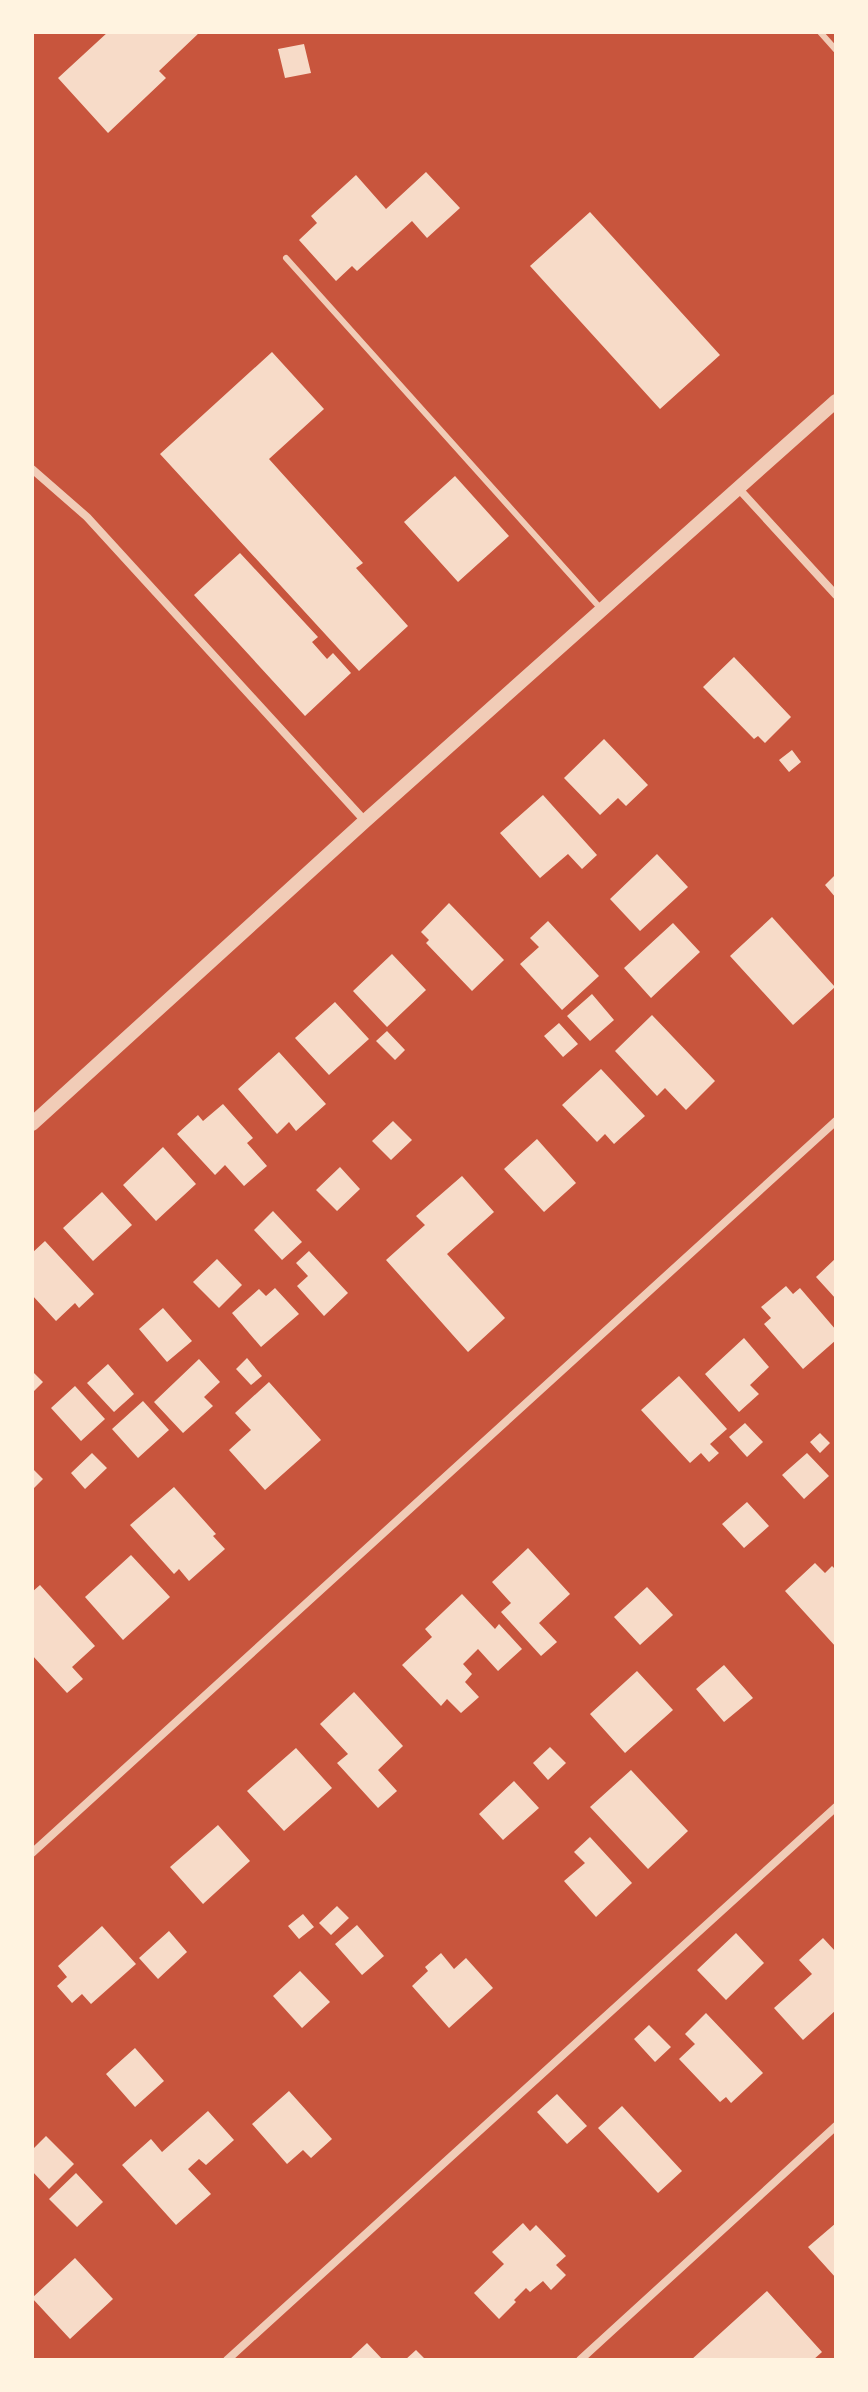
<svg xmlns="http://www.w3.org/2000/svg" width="868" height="2392" viewBox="0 0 868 2392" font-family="'Alegreya Sans',sans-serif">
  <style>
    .building { fill: #f7dbc8 }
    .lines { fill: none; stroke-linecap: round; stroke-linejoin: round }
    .service { stroke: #f1ccb7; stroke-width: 6 }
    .minor { stroke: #f1ccb7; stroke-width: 8 }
    .tertiary { stroke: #f1ccb7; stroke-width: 14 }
  </style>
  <rect width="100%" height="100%" fill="#c8553d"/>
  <path class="building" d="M 108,32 L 200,32 L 159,71 L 166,78 L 108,133 L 58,78 Z
    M 304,44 L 311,73 L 285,78 L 278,49 Z
    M 426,172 L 460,208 L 427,238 L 412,221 L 357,271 L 352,266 L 336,281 L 299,240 L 317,223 L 311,216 L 356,175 L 386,209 Z
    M 590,212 L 720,355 L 660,409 L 530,266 Z
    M 272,352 L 324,409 L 269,459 L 363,563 L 356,568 L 408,626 L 359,671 L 160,454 Z
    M 455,476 L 509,536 L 458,582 L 404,522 Z
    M 240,553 L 318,637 L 312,642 L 327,659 L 333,653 L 351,673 L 305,716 L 194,595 Z
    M 734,657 L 791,717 L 765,743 L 758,736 L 754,739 L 703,687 Z
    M 604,739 L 648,785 L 626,806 L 618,798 L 600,815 L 564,778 Z
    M 792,750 L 801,762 L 789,772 L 779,760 Z
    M 543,795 L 597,855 L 582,869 L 568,854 L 540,878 L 500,833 Z
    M 657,854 L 688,887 L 640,931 L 610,899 Z
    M 836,874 L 836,898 L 825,885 Z
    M 449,903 L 504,960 L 472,991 L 426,943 L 429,940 L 421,932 Z
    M 772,917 L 835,987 L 793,1025 L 730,956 Z
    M 548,921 L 599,976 L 562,1010 L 520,964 L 539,947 L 530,938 Z
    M 673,923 L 700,952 L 651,998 L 624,968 Z
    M 392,954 L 426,990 L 387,1027 L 353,991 Z
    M 592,994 L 614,1020 L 590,1041 L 567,1016 Z
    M 335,1002 L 369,1039 L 329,1075 L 295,1038 Z
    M 652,1015 L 715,1081 L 686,1110 L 665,1088 L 657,1096 L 615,1051 Z
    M 559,1023 L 578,1044 L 563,1057 L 544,1036 Z
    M 387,1031 L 405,1050 L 395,1060 L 376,1041 Z
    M 279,1052 L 326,1104 L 296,1131 L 289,1122 L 277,1134 L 238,1089 Z
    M 601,1069 L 645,1116 L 614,1144 L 605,1134 L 597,1142 L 562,1105 Z
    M 223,1104 L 253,1138 L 247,1143 L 267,1166 L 244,1186 L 225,1165 L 215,1175 L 177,1134 L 198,1115 L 203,1121 Z
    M 393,1121 L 412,1140 L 391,1160 L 372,1141 Z
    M 537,1139 L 576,1183 L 544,1212 L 504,1169 Z
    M 163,1147 L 196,1184 L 156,1221 L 123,1185 Z
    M 340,1167 L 360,1189 L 337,1211 L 316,1190 Z
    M 462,1176 L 494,1212 L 447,1254 L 505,1318 L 468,1352 L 386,1260 L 425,1225 L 416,1216 Z
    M 102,1192 L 132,1225 L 93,1261 L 63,1228 Z
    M 273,1211 L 302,1242 L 282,1260 L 254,1230 Z
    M 45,1241 L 94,1294 L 79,1308 L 75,1303 L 56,1321 L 32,1295 L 32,1253 Z
    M 309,1251 L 348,1293 L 324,1316 L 297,1286 L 308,1276 L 296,1263 Z
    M 836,1258 L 836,1299 L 816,1277 Z
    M 217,1259 L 242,1285 L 219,1308 L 193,1282 Z
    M 786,1286 L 793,1294 L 800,1288 L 836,1330 L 836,1340 L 803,1369 L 764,1324 L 771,1318 L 761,1307 Z
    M 275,1288 L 299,1314 L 261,1347 L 232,1313 L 259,1289 L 266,1296 Z
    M 163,1308 L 192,1341 L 167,1362 L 139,1329 Z
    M 744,1338 L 769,1367 L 750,1385 L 759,1394 L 739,1412 L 705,1374 Z
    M 247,1358 L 262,1376 L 251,1385 L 236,1369 Z
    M 199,1359 L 220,1382 L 204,1397 L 213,1406 L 183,1433 L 154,1402 Z
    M 108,1364 L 134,1394 L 114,1412 L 87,1383 Z
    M 32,1371 L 43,1382 L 32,1393 Z
    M 679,1376 L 727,1429 L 710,1444 L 719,1453 L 709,1462 L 701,1453 L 690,1463 L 641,1410 Z
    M 269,1382 L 321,1440 L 265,1490 L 229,1450 L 251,1430 L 235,1413 Z
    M 75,1386 L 105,1419 L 81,1441 L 51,1408 Z
    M 143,1401 L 169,1430 L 138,1458 L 112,1429 Z
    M 745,1423 L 763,1442 L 747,1457 L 729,1437 Z
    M 820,1433 L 830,1443 L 820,1453 L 810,1442 Z
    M 92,1453 L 107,1468 L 85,1489 L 71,1473 Z
    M 807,1453 L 829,1476 L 804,1499 L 782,1475 Z
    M 32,1468 L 43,1479 L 32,1490 Z
    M 174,1487 L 216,1534 L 213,1536 L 225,1549 L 189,1581 L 179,1569 L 174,1574 L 130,1525 Z
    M 747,1502 L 769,1526 L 744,1548 L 722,1524 Z
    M 528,1548 L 570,1594 L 539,1623 L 557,1642 L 541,1656 L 501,1612 L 511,1603 L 492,1582 Z
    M 131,1555 L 170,1597 L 123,1640 L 85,1597 Z
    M 815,1563 L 825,1573 L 832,1566 L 836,1570 L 836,1647 L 785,1591 Z
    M 40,1585 L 95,1646 L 72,1667 L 83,1679 L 67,1693 L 32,1655 L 32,1592 Z
    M 647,1587 L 673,1615 L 640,1645 L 614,1617 Z
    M 462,1594 L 495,1629 L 499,1624 L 522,1649 L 498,1671 L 478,1649 L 463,1664 L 472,1674 L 465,1682 L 479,1697 L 461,1713 L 447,1699 L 441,1706 L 402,1665 L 432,1637 L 425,1629 Z
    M 724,1665 L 753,1698 L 724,1722 L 696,1689 Z
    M 637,1671 L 673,1710 L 625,1753 L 590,1714 Z
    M 354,1692 L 403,1746 L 378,1770 L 397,1791 L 378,1808 L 337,1763 L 348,1754 L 320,1724 Z
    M 550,1747 L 566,1763 L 548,1780 L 533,1763 Z
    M 296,1748 L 332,1788 L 284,1831 L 247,1791 Z
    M 631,1770 L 688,1831 L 648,1869 L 590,1807 Z
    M 514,1781 L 539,1808 L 503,1840 L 479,1814 Z
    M 218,1825 L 250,1861 L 203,1904 L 170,1867 Z
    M 590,1837 L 632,1883 L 596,1917 L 564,1881 L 585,1863 L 574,1852 Z
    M 337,1906 L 349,1918 L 331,1935 L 319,1923 Z
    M 303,1914 L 314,1927 L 299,1939 L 288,1926 Z
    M 357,1925 L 384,1956 L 362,1975 L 335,1944 Z
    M 102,1926 L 136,1964 L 91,2004 L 82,1994 L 72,2003 L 57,1986 L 67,1977 L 58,1966 Z
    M 169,1931 L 187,1952 L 158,1979 L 139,1958 Z
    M 736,1933 L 764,1963 L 726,2000 L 697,1970 Z
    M 823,1938 L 836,1952 L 836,2010 L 803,2040 L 774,2008 L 812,1974 L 799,1960 Z
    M 441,1953 L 454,1969 L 466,1958 L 493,1988 L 449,2028 L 412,1986 L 428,1971 L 425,1967 Z
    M 300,1971 L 330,2002 L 302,2028 L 273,1996 Z
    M 706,2013 L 763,2073 L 731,2103 L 726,2097 L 720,2102 L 679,2059 L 695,2044 L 685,2034 Z
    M 649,2025 L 671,2047 L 655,2062 L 634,2039 Z
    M 135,2048 L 164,2081 L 135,2107 L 106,2074 Z
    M 289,2091 L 332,2139 L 311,2158 L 303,2150 L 287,2164 L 252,2124 Z
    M 557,2094 L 587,2126 L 567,2144 L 537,2112 Z
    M 622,2106 L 682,2171 L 658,2193 L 598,2128 Z
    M 208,2111 L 234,2140 L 206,2165 L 199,2159 L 188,2169 L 211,2194 L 176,2225 L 122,2165 L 151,2139 L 162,2152 Z
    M 46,2136 L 74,2164 L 49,2189 L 32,2171 L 32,2150 Z
    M 76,2173 L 103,2202 L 77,2227 L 49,2199 Z
    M 523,2223 L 530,2231 L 536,2225 L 566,2256 L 556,2265 L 566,2275 L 551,2290 L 543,2281 L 530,2292 L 526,2288 L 514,2300 L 516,2302 L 499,2319 L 474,2293 L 504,2264 L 492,2252 Z
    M 836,2223 L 836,2278 L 808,2247 Z
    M 75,2258 L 113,2299 L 70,2339 L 32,2298 Z
    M 767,2291 L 822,2352 L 813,2360 L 691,2360 Z
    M 367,2343 L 383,2360 L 349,2360 Z
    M 416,2350 L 426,2360 L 405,2360 Z"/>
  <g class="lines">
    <path class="service" d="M 820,32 L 836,50
      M 286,258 L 602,610"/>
    <path class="minor" d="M 32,469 L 87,517 L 365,821
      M 738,488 L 836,595
      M 32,1853 L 836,1121
      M 227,2360 L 836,1807
      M 580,2360 L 836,2126"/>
    <path class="tertiary" d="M 32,1124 L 365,821 L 836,401"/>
  </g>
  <rect width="868" height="2392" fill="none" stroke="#fff3e0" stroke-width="68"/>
</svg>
